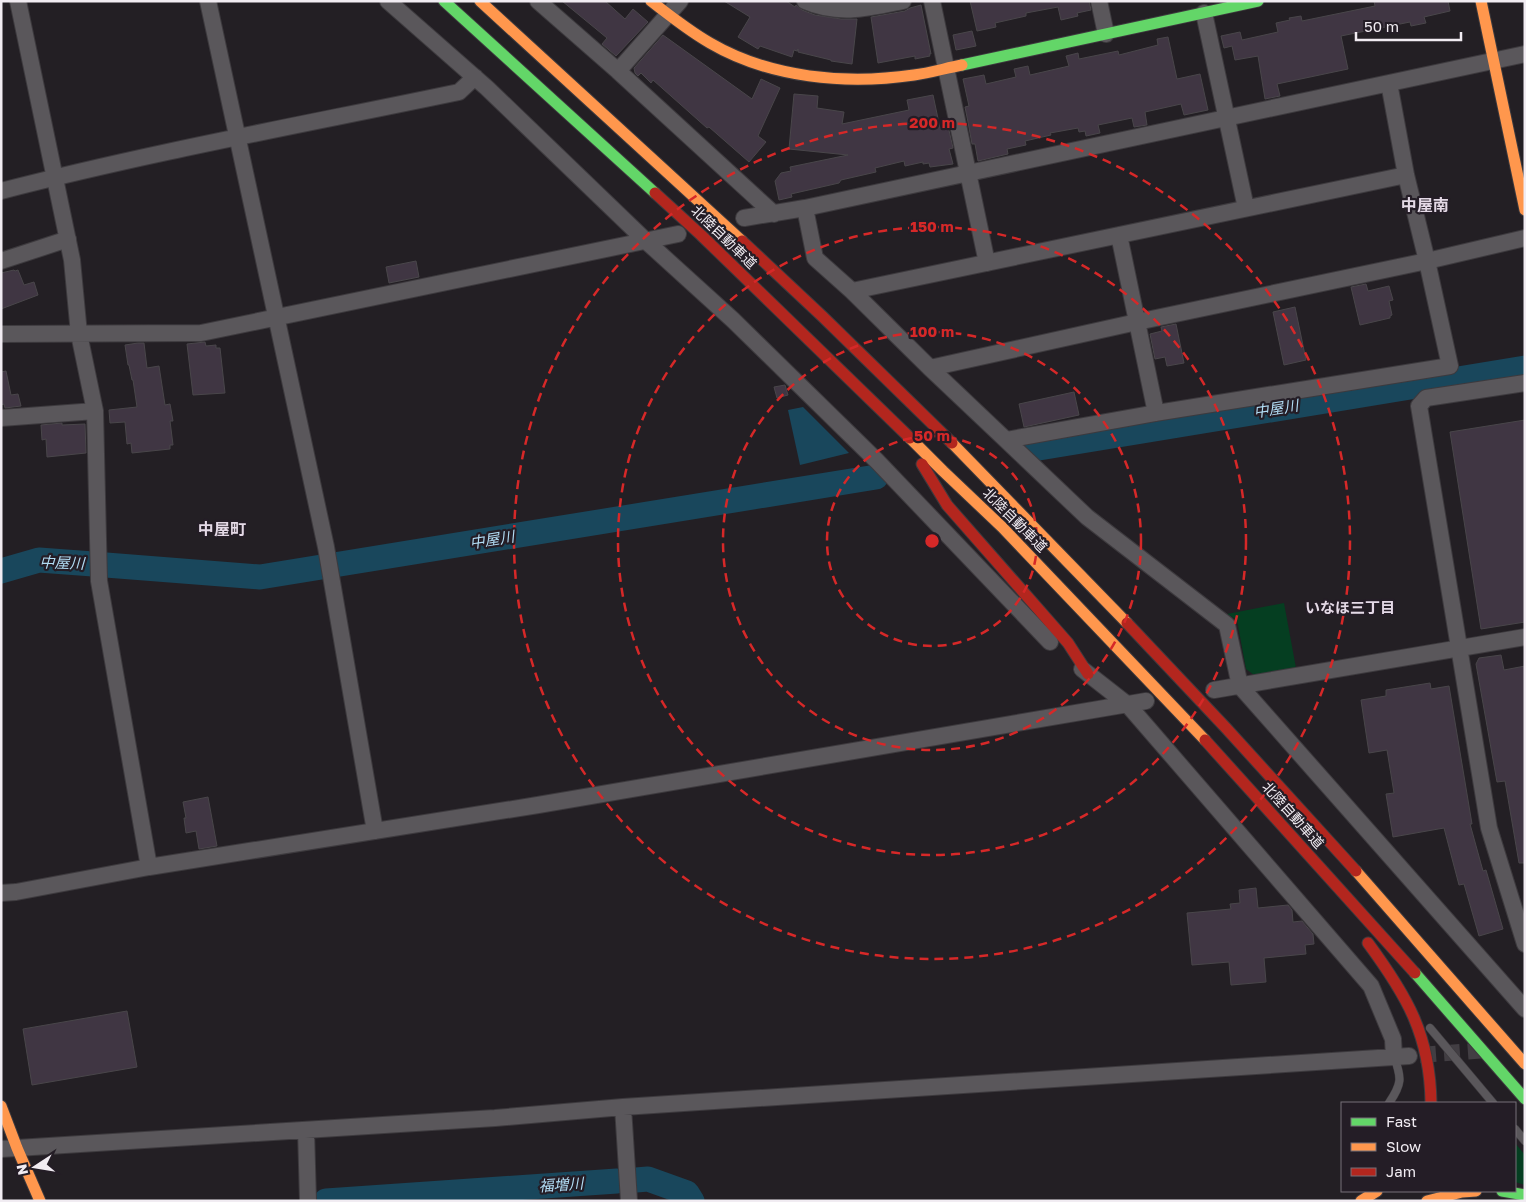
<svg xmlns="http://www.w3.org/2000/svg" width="1526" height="1202" viewBox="0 0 1526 1202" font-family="'Golos Text','Noto Sans JP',sans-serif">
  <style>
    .green { fill: #053e21 }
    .water { fill: #19475c }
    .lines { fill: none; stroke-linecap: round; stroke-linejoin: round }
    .river { stroke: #19475c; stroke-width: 25 }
    .building { fill: #403643; stroke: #49464a }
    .street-tunnel { stroke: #423e43; stroke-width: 16; stroke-dasharray: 16 8; stroke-linecap: butt }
    .lane-casing { stroke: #3d3a3e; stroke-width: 9 }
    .street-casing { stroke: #3d3a3e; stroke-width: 18 }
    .fast-casing { stroke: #3d3a3e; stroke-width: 13 }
    .slow-casing { stroke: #3d3a3e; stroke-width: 13 }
    .jam-casing { stroke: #3d3a3e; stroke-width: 13 }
    .lane { stroke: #5a575b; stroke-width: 8 }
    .street { stroke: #5a575b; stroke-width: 16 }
    .fast { stroke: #63d668; stroke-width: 11 }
    .slow { stroke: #ff974d; stroke-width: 11 }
    .jam { stroke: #b3261e; stroke-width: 11 }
    .ring { fill: none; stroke: #d62828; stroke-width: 2.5; stroke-dasharray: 9 6 }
    .labels { text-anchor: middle; stroke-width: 4.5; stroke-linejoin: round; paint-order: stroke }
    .street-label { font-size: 14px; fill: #f1ecf2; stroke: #241d26 }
    .water-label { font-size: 15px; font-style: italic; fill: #b1dcf4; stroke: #241d26 }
    .neighbourhood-label { font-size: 15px; font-weight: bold; fill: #e4d9e6; stroke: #241d26 }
    .quarter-label { font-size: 16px; font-weight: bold; fill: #e4d9e6; stroke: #241d26 }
    .centre { fill: #d62828; stroke: #241d26; stroke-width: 2.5 }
    .ring-label { font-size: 15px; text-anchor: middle; font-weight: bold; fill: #d62828; stroke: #241d26; stroke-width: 4.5; stroke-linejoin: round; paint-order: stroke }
  </style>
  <rect width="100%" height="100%" fill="#231f24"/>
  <path class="green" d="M 1284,603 L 1296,668 L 1254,675 L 1246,669 L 1237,620 L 1227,614 Z
    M 1515,1143 L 1525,1155 L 1525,1185 L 1515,1182 Z"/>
  <path class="water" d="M 803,407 L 849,453 L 800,465 L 788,410 Z"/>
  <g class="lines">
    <path class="river" d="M 1027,450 L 1525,368
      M 106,565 L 260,577 L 876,477
      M 1,571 L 39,560 L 93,564
      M 636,1180 L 648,1179 L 687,1193 L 692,1201
      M 326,1201 L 617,1181"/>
  </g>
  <path class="building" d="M 562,1 L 605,1 L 625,19 L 633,9 L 648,22 L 616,56 L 602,44 L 607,38 Z
    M 724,1 L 786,1 L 795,7 L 796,5 L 802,10 L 815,15 L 841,19 L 857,19 L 852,64 L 831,61 L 831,60 L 798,52 L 798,49 L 797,51 L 794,50 L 792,57 L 760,46 L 758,49 L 738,37 L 750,17 Z
    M 970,1 L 1089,1 L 1091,10 L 1077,13 L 1078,16 L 1061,20 L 1058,7 L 1026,13 L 1026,16 L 995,23 L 996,27 L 977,31 Z
    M 1374,1 L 1448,1 L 1450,11 L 1424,17 L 1426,23 L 1411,26 L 1410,22 L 1341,36 L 1348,69 L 1277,84 L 1280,96 L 1265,99 L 1258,56 L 1235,60 L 1232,46 L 1224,48 L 1221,36 L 1240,32 L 1242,40 L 1278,32 L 1276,23 L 1290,20 L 1289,18 L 1301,16 L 1302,21 L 1375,6 Z
    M 921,5 L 931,54 L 929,54 L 930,56 L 915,59 L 915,56 L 878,63 L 871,17 L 905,11 L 910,8 Z
    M 972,31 L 976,46 L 956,50 L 953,35 Z
    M 663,35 L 752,99 L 761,79 L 780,88 L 758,136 L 766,142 L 749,162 L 709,127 L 707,128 L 653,80 L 651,83 L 641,73 L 638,76 L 635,73 L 634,68 Z
    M 1168,37 L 1177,79 L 1200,74 L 1208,110 L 1184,115 L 1181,104 L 1145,112 L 1147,125 L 1134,127 L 1132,118 L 1098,125 L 1100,133 L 1086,136 L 1085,131 L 1079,132 L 1078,128 L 1050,133 L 1051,135 L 1025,141 L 1026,145 L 1007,149 L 1008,154 L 978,161 L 975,144 L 972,144 L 968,122 L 965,107 L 969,106 L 963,79 L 984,75 L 986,84 L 1016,77 L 1014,69 L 1028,66 L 1030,75 L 1069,66 L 1066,56 L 1078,53 L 1079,59 L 1118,51 L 1119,55 L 1158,45 L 1157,39 Z
    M 794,94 L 818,96 L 817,108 L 844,112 L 842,124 L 909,110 L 907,100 L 933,95 L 940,128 L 948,126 L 953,148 L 949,149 L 953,164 L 930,167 L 929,163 L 923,164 L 923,162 L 905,166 L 904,161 L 875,168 L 876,172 L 841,180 L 839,183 L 791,194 L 792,197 L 779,200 L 775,181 L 781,173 L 791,171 L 790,167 L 848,155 L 789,149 Z
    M 416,261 L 419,277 L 389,283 L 386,267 Z
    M 14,270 L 15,271 L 18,270 L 24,285 L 34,282 L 38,295 L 1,309 L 1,273 Z
    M 1366,284 L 1368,291 L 1389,286 L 1393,300 L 1389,301 L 1392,315 L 1390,316 L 1390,318 L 1360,325 L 1351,287 Z
    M 1295,307 L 1306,360 L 1284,365 L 1273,312 Z
    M 1176,324 L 1184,363 L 1167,366 L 1165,357 L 1155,359 L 1150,334 L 1162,331 L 1161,327 Z
    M 205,342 L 206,346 L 216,345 L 216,348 L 220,348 L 225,393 L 193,395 L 187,344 Z
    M 138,343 L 144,343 L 147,368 L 159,366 L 165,405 L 170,404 L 173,421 L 170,421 L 173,445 L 170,445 L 170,449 L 132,453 L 131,443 L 127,444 L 125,422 L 110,423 L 109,410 L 137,407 L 133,380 L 132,380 L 129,365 L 128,365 L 125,345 Z
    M 6,371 L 11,395 L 18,394 L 21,406 L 5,408 L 4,404 L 1,405 L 1,372 Z
    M 785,385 L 788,395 L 777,398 L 774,387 Z
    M 1074,392 L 1079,415 L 1024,427 L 1019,404 Z
    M 1525,420 L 1525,622 L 1481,629 L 1450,432 Z
    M 62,423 L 62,425 L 85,424 L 86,453 L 47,457 L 46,439 L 42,440 L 41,425 Z
    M 1501,655 L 1504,670 L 1525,666 L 1525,863 L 1519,863 L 1505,781 L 1497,782 L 1476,664 L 1479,658 Z
    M 1430,683 L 1431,689 L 1449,686 L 1472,824 L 1470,824 L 1483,871 L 1486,870 L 1503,929 L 1479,936 L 1464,884 L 1459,885 L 1444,828 L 1393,837 L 1386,794 L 1394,793 L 1387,750 L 1369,753 L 1361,700 L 1386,696 L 1386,690 Z
    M 208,797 L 217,846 L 199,849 L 196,831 L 186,833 L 184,818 L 186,818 L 183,802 Z
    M 1256,888 L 1258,908 L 1288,905 L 1292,910 L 1293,922 L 1302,921 L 1313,934 L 1314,944 L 1305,945 L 1306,954 L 1264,958 L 1266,982 L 1231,985 L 1229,962 L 1192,965 L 1187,913 L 1231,909 L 1230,904 L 1240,903 L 1239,890 Z
    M 127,1011 L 137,1067 L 32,1085 L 23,1029 Z"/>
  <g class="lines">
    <path class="street-tunnel" d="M 1420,1055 L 1488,1050"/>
    <g class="lane-casing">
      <path id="lane" d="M 1430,1028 L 1493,1103
        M 1389,1103 C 1402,1084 1402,1078 1394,1057
        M 1515,1129 L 1525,1141"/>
    </g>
    <g class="street-casing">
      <path id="street" d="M 18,1 L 72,260 L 79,334 L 95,411 L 99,581 L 149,867
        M 208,1 L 326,547 L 375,831
        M 388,1 L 487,88 L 646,241 L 733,320 L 877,461 L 1050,642
        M 538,1 L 618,71 L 774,214
        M 805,1 C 839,16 869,8 903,1
        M 932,1 L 987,263
        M 1099,1 L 1106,34
        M 1204,13 L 1246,208
        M 618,71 L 680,1
        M 1,191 C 152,152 306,124 459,92 L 475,77
        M 805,208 L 815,258 L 852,291 L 930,368 L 1006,440 L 1156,413 L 1450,366 L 1427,261 L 1406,175 L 1389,83
        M 744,218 L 805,208 L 1525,54
        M 1119,235 L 1156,413
        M 1,261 L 68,239
        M 852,291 L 1406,175
        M 1,334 L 201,333 L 678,234
        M 930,368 L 1137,322 L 1427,261 L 1525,238
        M 1525,383 L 1426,398 L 1419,406 L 1489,828 L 1525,944
        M 1,418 L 95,411
        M 1006,440 L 1087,517 L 1227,625 L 1240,686 L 1525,1009
        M 1082,669 L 1128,705 L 1371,986 L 1393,1039 L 1394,1057
        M 1214,690 L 1525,637
        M 1,893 L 16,892 L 149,867 L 538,805 L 1146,701
        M 623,1107 L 629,1201
        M 306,1130 L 308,1201
        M 1,1149 L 495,1118 L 623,1107 L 1409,1056"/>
    </g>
    <g class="fast-casing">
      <path id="fast" d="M 444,1 L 655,193
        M 962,65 L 1258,1
        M 1415,973 L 1525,1099
        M 1502,1191 L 1525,1195"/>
    </g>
    <g class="slow-casing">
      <path id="slow" d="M 480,1 L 742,241
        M 651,1 C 670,16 689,31 710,43 C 770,78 846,85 914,75 C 930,73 946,68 962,65
        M 1481,1 L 1525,210
        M 910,438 L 943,471 L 1002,527 L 1205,740
        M 952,443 L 1127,623
        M 1356,871 L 1525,1064
        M 1,1106 L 17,1148 L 40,1201
        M 1361,1201 L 1377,1191
        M 1427,1201 L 1462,1192 L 1476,1191"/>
    </g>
    <g class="jam-casing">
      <path id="jam" d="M 655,193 L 701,235 L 910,438
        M 742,241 L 822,316 L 952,443
        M 922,464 L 947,505 L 1068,643 L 1088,674
        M 1127,623 L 1226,728 L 1356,871
        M 1205,740 L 1415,973
        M 1368,943 C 1407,996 1430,1035 1431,1103"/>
    </g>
    <use href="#lane" class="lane"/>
    <use href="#street" class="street"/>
    <use href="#fast" class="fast"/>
    <use href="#slow" class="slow"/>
    <use href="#jam" class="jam"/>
  </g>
  <g class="ring">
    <circle cx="932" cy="541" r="105"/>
    <circle cx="932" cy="541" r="209"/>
    <circle cx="932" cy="541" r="314"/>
    <circle cx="932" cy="541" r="418"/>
  </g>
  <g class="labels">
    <g class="street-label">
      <text transform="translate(724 237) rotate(44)" y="5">北陸自動車道</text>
      <text transform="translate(1015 520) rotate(45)" y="5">北陸自動車道</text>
      <text transform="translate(1293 815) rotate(48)" y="5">北陸自動車道</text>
    </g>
    <g class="water-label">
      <text transform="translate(1276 409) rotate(-9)" y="5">中屋川</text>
      <text transform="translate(492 540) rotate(-9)" y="5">中屋川</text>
      <text transform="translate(62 563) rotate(2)" y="5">中屋川</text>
      <text transform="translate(561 1185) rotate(-4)" y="5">福増川</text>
    </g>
    <g class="neighbourhood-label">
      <text x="1350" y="613">いなほ三丁目</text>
    </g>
    <g class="quarter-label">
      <text x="1425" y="211">中屋南</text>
      <text x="222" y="535">中屋町</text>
    </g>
  </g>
  <circle cx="932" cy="541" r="8" class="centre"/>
  <g class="ring-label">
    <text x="932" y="128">200 m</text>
    <text x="932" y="232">150 m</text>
    <text x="932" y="337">100 m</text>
    <text x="932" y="441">50 m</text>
  </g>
  <rect width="1526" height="1202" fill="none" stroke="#f1ecf2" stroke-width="5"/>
  <rect x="1341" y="1102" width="175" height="90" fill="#241d26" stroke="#767078"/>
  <rect x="1351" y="1118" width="25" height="8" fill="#63d668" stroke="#767078"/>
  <text x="1386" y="1127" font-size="15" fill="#f1ecf2">Fast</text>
  <rect x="1351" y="1143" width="25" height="8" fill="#ff974d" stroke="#767078"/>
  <text x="1386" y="1152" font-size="15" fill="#f1ecf2">Slow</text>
  <rect x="1351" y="1168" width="25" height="8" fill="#b3261e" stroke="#767078"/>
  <text x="1386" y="1177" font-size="15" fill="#f1ecf2">Jam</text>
  <g transform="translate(35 1167) rotate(258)" stroke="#241d26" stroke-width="4" paint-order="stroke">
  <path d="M0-4L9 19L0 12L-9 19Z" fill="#f1ecf2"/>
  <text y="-8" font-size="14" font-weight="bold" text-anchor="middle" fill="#f1ecf2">N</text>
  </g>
  <path d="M1356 32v8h105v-8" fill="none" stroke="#f1ecf2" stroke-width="2.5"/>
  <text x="1364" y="32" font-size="15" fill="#f1ecf2" stroke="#241d26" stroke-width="4" paint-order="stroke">50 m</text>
</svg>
